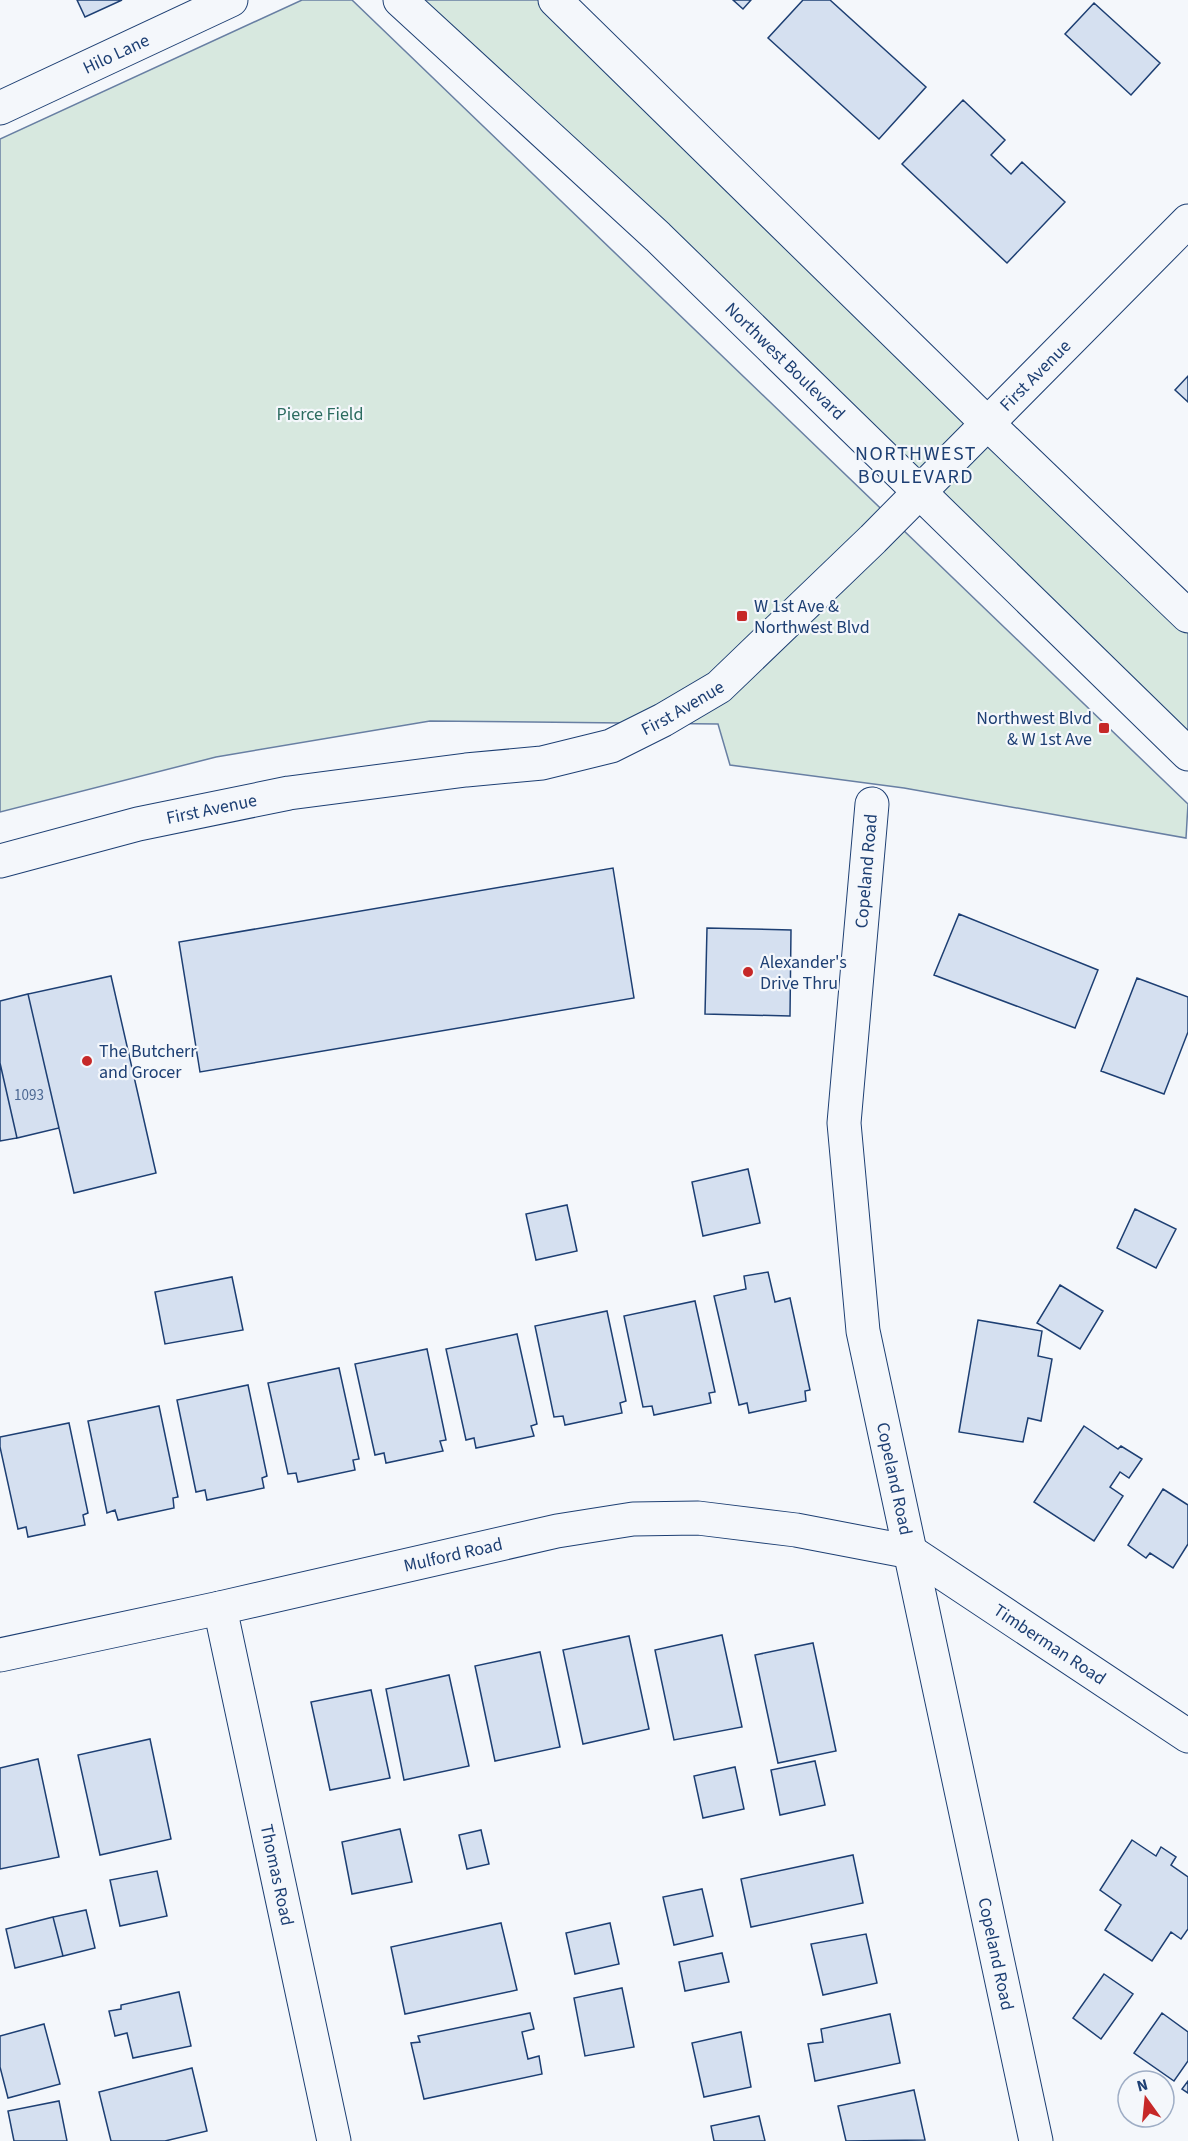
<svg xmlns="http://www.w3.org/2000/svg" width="1188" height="2141" viewBox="0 0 1188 2141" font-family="'Source Sans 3',sans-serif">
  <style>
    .green { fill: #d7e8df; stroke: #687fa3; stroke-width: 1.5 }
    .building { fill: #d5e0f0; stroke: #1d3f73; stroke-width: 1.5 }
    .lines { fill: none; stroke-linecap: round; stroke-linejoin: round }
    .minor-casing { stroke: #1d3f73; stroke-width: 35 }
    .major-casing { stroke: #1d3f73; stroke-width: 35 }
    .minor { stroke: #f4f7fb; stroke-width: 33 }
    .major { stroke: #f4f7fb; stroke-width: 33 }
    .poi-dot { fill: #c62828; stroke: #f4f7fb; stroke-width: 2 }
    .labels { text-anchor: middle; stroke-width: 4.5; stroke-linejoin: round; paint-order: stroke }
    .number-label { font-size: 15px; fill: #4b6792 }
    .street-label { font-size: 18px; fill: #1d3f73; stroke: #f4f7fb }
    .park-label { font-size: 18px; fill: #2c6c60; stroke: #f4f7fb }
    .poi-label { font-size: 18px; fill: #1d3f73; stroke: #f4f7fb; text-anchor: start }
    .neighbourhood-label { font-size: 20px; letter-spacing: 1.5px; fill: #1d3f73; stroke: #f4f7fb }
  </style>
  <rect width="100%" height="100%" fill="#f4f7fb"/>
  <path class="green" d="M 302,0 L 352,0 L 1188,804 L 1186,838 L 904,788 L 730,765 L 718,724 L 430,721 L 216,757 L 0,812 L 0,139 Z
    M 400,0 L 555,0 L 1188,616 L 1188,754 Z"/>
  <path class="building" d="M 77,0 L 122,0 L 85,17 Z
    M 733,0 L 751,0 L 743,9 Z
    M 803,0 L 830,0 L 926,87 L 879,139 L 768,38 Z
    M 1094,3 L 1160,63 L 1131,95 L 1065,34 Z
    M 963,100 L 1005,140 L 991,155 L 1011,174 L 1022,162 L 1065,202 L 1007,263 L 902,164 Z
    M 1188,376 L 1188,402 L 1175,390 Z
    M 613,868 L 634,998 L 200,1072 L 179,942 Z
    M 959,914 L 1098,970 L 1075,1028 L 934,975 Z
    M 707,928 L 791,930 L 790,1016 L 705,1014 Z
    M 111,976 L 156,1173 L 74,1193 L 28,994 Z
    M 1137,978 L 1188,997 L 1188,1032 L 1164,1094 L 1101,1071 Z
    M 28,994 L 59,1128 L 17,1138 L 0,1063 L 0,1001 Z
    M 0,1063 L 17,1138 L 0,1141 Z
    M 748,1169 L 760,1223 L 703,1236 L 692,1182 Z
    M 567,1205 L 577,1251 L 536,1260 L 526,1214 Z
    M 1135,1209 L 1176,1229 L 1156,1268 L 1117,1248 Z
    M 768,1272 L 775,1302 L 790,1298 L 810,1390 L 805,1391 L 806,1401 L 749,1413 L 747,1403 L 739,1405 L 714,1296 L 746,1289 L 744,1276 Z
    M 232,1277 L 243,1330 L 165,1344 L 155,1292 Z
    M 1060,1285 L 1103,1311 L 1080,1349 L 1037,1323 Z
    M 695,1301 L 715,1392 L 709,1393 L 711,1403 L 654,1415 L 652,1406 L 643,1407 L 624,1316 Z
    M 607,1311 L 626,1401 L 620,1403 L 622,1413 L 565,1425 L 563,1416 L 554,1417 L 535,1326 Z
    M 978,1320 L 1042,1331 L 1038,1356 L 1052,1359 L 1041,1421 L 1028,1418 L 1023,1442 L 959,1432 Z
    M 517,1334 L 537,1424 L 531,1426 L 534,1436 L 476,1448 L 474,1438 L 466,1440 L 446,1349 Z
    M 427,1349 L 446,1440 L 440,1441 L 443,1451 L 386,1463 L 384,1453 L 375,1455 L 355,1364 Z
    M 339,1368 L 359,1459 L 353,1460 L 355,1470 L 298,1482 L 296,1473 L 288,1474 L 268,1383 Z
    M 248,1385 L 267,1476 L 262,1478 L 264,1488 L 207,1500 L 205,1490 L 196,1492 L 177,1400 Z
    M 159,1406 L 178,1497 L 173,1498 L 174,1508 L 118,1520 L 115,1510 L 107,1513 L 88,1421 Z
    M 69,1423 L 88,1513 L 83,1515 L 85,1525 L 28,1537 L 26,1527 L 18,1529 L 0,1447 L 0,1437 Z
    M 1084,1426 L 1118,1449 L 1121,1446 L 1142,1459 L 1129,1478 L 1120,1472 L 1110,1487 L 1123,1496 L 1094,1541 L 1034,1502 Z
    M 1163,1489 L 1188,1505 L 1188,1544 L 1173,1568 L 1150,1553 L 1146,1558 L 1128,1545 Z
    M 722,1635 L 742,1727 L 674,1740 L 655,1650 Z
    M 629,1636 L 649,1729 L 583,1744 L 563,1650 Z
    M 813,1643 L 836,1751 L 778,1763 L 755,1655 Z
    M 540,1652 L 560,1747 L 495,1761 L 475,1666 Z
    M 449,1675 L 469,1766 L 404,1780 L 386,1689 Z
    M 371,1690 L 390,1778 L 330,1790 L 311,1702 Z
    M 150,1739 L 171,1839 L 100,1855 L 78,1755 Z
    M 38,1759 L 59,1857 L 0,1869 L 0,1768 Z
    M 815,1761 L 825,1805 L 780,1815 L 771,1770 Z
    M 735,1767 L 744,1809 L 703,1818 L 694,1776 Z
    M 400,1829 L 412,1882 L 352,1894 L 342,1842 Z
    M 481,1830 L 489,1864 L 467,1869 L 459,1835 Z
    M 1132,1840 L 1156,1856 L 1161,1847 L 1176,1857 L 1171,1865 L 1188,1877 L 1188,1929 L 1181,1939 L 1171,1932 L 1152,1961 L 1105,1930 L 1121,1905 L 1100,1890 Z
    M 853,1855 L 863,1903 L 751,1927 L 741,1879 Z
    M 157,1871 L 167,1916 L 120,1926 L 110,1880 Z
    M 702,1889 L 713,1936 L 674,1945 L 663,1897 Z
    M 86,1910 L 95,1948 L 63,1956 L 53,1917 Z
    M 53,1917 L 63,1956 L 15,1968 L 6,1929 Z
    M 501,1923 L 517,1990 L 405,2014 L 391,1947 Z
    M 610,1923 L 619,1964 L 575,1974 L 566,1933 Z
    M 866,1934 L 877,1983 L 823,1995 L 811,1944 Z
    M 722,1953 L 729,1982 L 685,1991 L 679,1962 Z
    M 1104,1974 L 1133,1994 L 1101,2039 L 1073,2018 Z
    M 622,1988 L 634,2047 L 585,2056 L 574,1998 Z
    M 179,1992 L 191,2046 L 133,2058 L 127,2033 L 115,2036 L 109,2011 L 121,2009 L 121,2005 Z
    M 530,2013 L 534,2029 L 522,2032 L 528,2059 L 539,2056 L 542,2074 L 424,2099 L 411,2043 L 420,2042 L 418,2036 Z
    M 1162,2013 L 1188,2032 L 1188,2061 L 1174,2081 L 1134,2053 Z
    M 890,2014 L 900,2063 L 815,2081 L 808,2044 L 823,2042 L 821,2029 Z
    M 44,2024 L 60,2084 L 8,2098 L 0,2067 L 0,2036 Z
    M 741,2032 L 751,2087 L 704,2097 L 692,2043 Z
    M 192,2068 L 207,2131 L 165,2141 L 111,2141 L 99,2092 Z
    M 1188,2081 L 1188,2093 L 1182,2089 Z
    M 914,2090 L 925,2140 L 846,2141 L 838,2106 Z
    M 59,2101 L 67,2141 L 14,2141 L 8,2111 Z
    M 759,2116 L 765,2141 L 714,2141 L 711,2126 Z"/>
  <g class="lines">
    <g class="minor-casing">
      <g id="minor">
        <path id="s1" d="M 0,108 L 231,0"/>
        <path id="s2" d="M 872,804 L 844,1123 L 863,1331 L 1036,2141"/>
        <path id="s3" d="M 0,861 L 138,824 L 289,793 L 466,770 L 542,763 L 611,746 L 663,720 L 719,687 L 873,539 L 1188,221"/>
        <path id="s4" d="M 220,1608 L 334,2141"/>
        <path id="s5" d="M 0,1655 L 220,1608 L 557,1531 L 633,1519 L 698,1518 L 796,1530 L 911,1552 L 1188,1736"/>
      </g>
    </g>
    <g class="major-casing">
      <g id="major">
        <path id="s6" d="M 400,0 L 658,237 L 1188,754"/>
        <path d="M 555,0 L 987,423 L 1188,616"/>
      </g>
    </g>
    <use href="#minor" class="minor"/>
    <use href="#major" class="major"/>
  </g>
  <g class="poi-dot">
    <rect x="736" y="610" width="12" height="12" rx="3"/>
    <rect x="1098" y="722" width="12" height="12" rx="3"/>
    <circle cx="748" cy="972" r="6"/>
    <circle cx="87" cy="1061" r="6"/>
  </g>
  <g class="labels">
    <g class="number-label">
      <text x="29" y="1100">1093</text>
    </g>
    <g class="street-label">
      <text dy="6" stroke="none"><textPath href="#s1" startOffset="128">Hilo Lane</textPath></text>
      <text dy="6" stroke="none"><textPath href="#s6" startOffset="528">Northwest Boulevard</textPath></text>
      <text dy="6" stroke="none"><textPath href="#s3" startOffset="1190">First Avenue</textPath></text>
      <text dy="6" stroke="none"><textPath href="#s3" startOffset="704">First Avenue</textPath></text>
      <text dy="6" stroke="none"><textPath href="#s3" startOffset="218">First Avenue</textPath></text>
      <text transform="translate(866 871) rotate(-85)" y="6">Copeland Road</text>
      <text dy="6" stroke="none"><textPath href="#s2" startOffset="680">Copeland Road</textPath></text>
      <text dy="6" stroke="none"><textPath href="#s5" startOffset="464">Mulford Road</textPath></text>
      <text dy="6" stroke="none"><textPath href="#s5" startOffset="1095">Timberman Road</textPath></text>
      <text dy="6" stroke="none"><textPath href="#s4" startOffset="273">Thomas Road</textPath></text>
      <text dy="6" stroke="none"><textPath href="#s2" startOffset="1166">Copeland Road</textPath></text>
    </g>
    <g class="park-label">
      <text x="320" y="420">Pierce Field</text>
    </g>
    <g class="poi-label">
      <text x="754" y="612">W 1st Ave &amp;<tspan x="754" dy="21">Northwest Blvd</tspan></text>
      <text x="1092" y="724" text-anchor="end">Northwest Blvd<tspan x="1092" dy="21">&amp; W 1st Ave</tspan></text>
      <text x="760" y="968">Alexander's<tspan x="760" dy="21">Drive Thru</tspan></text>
      <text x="99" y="1057">The Butcherr<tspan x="99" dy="21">and Grocer</tspan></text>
    </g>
    <g class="neighbourhood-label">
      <text x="916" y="460">NORTHWEST<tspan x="916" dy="23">BOULEVARD</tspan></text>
    </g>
  </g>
  <g transform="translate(1146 2099) rotate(345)"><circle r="28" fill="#f4f7fb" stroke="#9eadc5" stroke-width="1.5"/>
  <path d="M0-4.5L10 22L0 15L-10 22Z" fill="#c62828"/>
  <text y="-9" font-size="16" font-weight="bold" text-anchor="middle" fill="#1d3f73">N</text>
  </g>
</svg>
